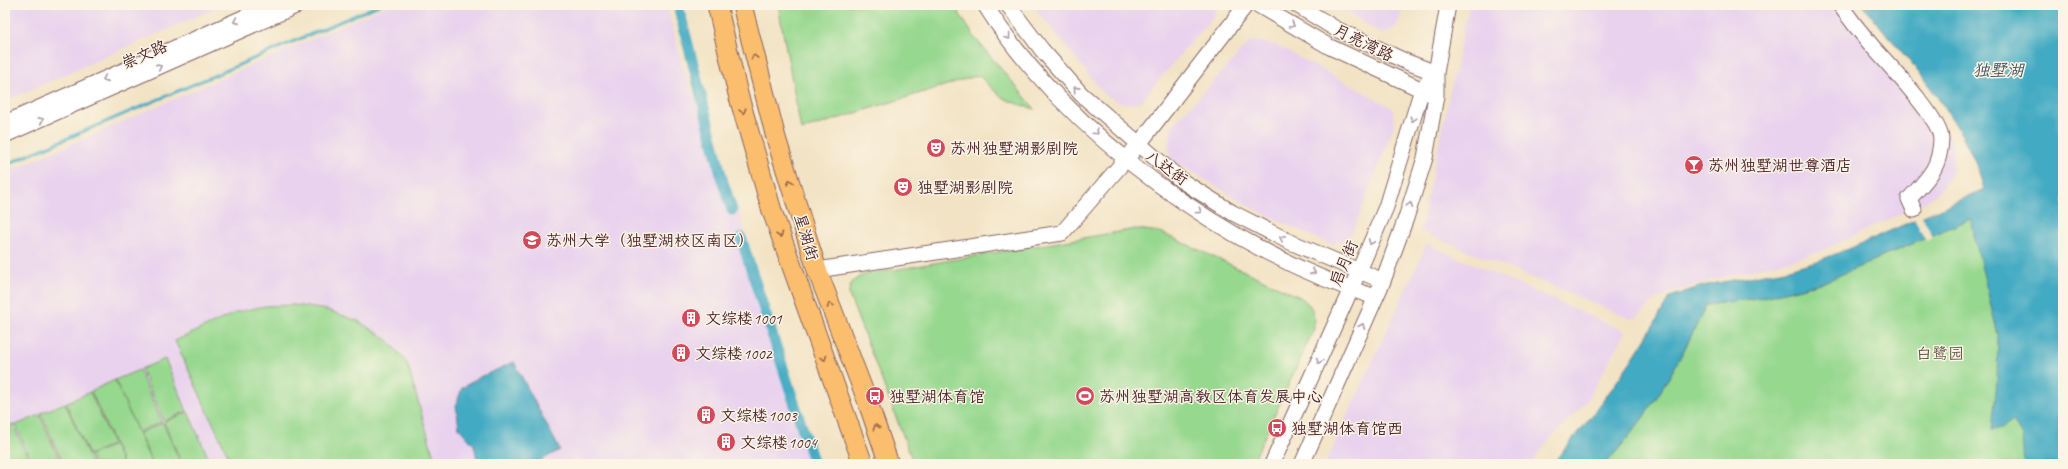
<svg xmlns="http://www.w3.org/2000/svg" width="2068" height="469" viewBox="0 0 2068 469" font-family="Caveat,'LXGW WenKai TC',sans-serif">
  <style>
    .built { fill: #e8d2ee }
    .green { fill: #97d88f; stroke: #707c5d }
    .water { fill: #43aac3; stroke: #466477 }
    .pier { fill: #f2e3c5 }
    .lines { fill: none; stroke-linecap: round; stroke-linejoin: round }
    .stream { stroke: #43aac3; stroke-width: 3 }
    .canal { stroke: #43aac3; stroke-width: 11 }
    .minor-casing { stroke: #856461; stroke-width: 17 }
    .major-casing { stroke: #856461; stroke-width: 21 }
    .minor { stroke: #fff; stroke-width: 15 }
    .major { stroke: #fbbd6e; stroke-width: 19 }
    .oneway { stroke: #ae9aa0 }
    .oneway2 { stroke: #9a6649 }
    .labels { text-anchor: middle; stroke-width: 3; stroke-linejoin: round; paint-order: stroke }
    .street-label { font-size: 16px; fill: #4a1f2b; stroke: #fcf5e5 }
    .poi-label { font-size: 16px; fill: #4a1f2b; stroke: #fcf5e5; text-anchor: start }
    .park-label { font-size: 16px; fill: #615649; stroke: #fcf5e5 }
    .water-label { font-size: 17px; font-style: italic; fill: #475768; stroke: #fcf5e5 }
  </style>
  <rect width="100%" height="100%" fill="#fcf5e5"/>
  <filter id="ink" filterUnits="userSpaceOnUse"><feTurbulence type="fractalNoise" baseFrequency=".025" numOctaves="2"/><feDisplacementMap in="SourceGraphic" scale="8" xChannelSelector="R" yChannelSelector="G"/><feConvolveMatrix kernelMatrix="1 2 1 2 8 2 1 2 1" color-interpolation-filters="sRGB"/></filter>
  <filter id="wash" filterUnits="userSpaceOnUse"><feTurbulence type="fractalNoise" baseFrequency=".012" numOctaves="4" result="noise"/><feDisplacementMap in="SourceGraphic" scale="16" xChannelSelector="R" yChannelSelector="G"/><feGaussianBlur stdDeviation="0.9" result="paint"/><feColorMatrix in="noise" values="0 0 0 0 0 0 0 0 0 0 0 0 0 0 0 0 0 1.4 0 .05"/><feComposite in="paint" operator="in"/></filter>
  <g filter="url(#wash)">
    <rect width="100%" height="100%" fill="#f2e3c5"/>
    <path class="built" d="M 5,5 L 223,5 L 5,101 Z
      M 389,5 L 667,5 L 682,66 L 738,209 L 813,464 L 5,464 L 5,173 Z
      M 1033,5 L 1216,5 L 1216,7 L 1215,14 L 1141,101 L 1131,104 L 1119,102 L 1104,94 Z
      M 1337,5 L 1405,5 L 1396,28 L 1381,34 Z
      M 1469,5 L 1853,5 L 1932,107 L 1954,146 L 1953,170 L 1939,192 L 1924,203 L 1819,252 L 1698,284 L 1668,294 L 1652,303 L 1638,317 L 1631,319 L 1420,231 Z
      M 1257,41 L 1278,46 L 1393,108 L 1394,126 L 1353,232 L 1342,241 L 1334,244 L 1327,243 L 1252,208 L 1171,159 L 1168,145 L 1173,125 L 1250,42 Z
      M 1427,244 L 1626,332 L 1586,402 L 1549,440 L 1531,464 L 1325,464 Z"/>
    <path class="green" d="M 778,5 L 954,5 L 975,38 L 1035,109 C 1005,101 1000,98 979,75 L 801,130 Z
      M 1970,219 L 2063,464 L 1605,464 C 1652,413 1677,367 1706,305 L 1764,297 L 1824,282 Z
      M 1136,229 L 1160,232 L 1300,297 C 1314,307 1314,312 1314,329 L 1252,464 L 914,464 L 849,295 C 849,283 853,280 863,275 Z
      M 294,305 L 327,310 L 358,321 L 388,340 L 407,363 L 436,464 L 232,464 L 175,341 L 237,312 L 265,306 Z
      M 165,359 L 187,411 L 164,421 L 141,369 Z
      M 139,370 L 162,422 L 138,432 L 115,380 Z
      M 115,380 L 152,464 L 123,464 L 91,391 Z
      M 90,392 L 113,444 L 89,455 L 66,403 Z
      M 65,403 L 92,464 L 63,464 L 41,413 Z
      M 188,412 L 211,464 L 182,464 L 164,422 Z
      M 40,415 L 61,464 L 33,464 L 16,425 Z
      M 163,423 L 181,464 L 153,464 L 139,433 Z
      M 13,424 L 31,464 L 5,464 L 5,428 Z
      M 114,445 L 122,464 L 94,464 L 90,455 Z"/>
    <path class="water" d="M 1862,5 L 2063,5 L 2063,464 L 2024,464 L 2022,436 L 2013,420 L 2002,428 L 1992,429 L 1997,381 L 1998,335 L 1970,219 L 1824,282 L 1764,297 L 1706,305 C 1677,367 1652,413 1605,464 L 1552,464 C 1598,412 1636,357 1670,297 L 1702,286 L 1785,270 L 1820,260 L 1856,246 L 1984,189 C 1967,121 1906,58 1862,5 Z
      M 514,362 L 560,450 L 534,464 L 478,464 L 474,445 L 459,428 L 456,405 L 462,388 L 478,378 Z"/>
    <path class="pier" d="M 1921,214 L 1933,237 L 1926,241 L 1914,218 Z"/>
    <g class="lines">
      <path class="stream" d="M 5,165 L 379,5"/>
      <path class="canal" d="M 678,5 L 723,182 L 732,210
        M 741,238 L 814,464"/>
    </g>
  </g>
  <g filter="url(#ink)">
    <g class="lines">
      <g class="minor-casing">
        <path id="minor" d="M 985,5 C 1065,133 1231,253 1375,297
          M 1008,5 L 1042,50 L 1081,94 L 1182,181 L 1233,213 L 1288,241 L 1383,281
          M 1258,5 L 1330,47 L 1431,94
          M 1297,5 L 1336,29 L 1407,62 L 1436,73
          M 1840,5 C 1850,19 1861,33 1872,46 C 1887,63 1941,119 1941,139 C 1940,169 1928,178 1909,199 L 1914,210
          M 5,123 L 272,5
          M 5,135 L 298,5
          M 817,270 L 1062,233 L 1139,144 L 1246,5
          M 1272,464 L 1359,271 L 1386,207 L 1422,89 L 1436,73
          M 1302,464 L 1383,281 L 1406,218 L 1425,158 L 1436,96 L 1436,73 L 1448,5"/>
      </g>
      <g class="major-casing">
        <path id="major" d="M 717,5 L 738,94 L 772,211 L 863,464
          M 742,5 L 776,138 L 817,270 L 867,400 L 889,464"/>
      </g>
      <use href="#minor" class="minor"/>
      <use href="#major" class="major"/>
    </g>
    <defs><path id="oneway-chevron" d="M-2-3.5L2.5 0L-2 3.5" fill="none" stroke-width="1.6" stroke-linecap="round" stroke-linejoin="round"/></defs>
    <g class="oneway">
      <use href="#oneway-chevron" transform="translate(236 21) rotate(156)"/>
      <use href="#oneway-chevron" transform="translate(1292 25) rotate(30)"/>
      <use href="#oneway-chevron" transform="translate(1008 37) rotate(54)"/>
      <use href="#oneway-chevron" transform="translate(159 67) rotate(-24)"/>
      <use href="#oneway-chevron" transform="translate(105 79) rotate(156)"/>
      <use href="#oneway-chevron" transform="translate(1076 89) rotate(-132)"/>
      <use href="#oneway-chevron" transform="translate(1413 119) rotate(107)"/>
      <use href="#oneway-chevron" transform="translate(41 120) rotate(-24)"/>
      <use href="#oneway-chevron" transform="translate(1096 132) rotate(43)"/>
      <use href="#oneway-chevron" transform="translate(1410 205) rotate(-72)"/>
      <use href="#oneway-chevron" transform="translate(1199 211) rotate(34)"/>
      <use href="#oneway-chevron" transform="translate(1282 238) rotate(-153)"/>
      <use href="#oneway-chevron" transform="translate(1371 242) rotate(112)"/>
      <use href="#oneway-chevron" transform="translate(1313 272) rotate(24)"/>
      <use href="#oneway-chevron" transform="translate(1362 326) rotate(-67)"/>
      <use href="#oneway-chevron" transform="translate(1319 361) rotate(114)"/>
    </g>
    <g class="oneway2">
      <use href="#oneway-chevron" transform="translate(754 57) rotate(-104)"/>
      <use href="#oneway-chevron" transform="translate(743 111) rotate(74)"/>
      <use href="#oneway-chevron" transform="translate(790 182) rotate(-107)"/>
      <use href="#oneway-chevron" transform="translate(780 235) rotate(71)"/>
      <use href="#oneway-chevron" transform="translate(830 305) rotate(-111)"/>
      <use href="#oneway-chevron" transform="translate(824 358) rotate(70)"/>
      <use href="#oneway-chevron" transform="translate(876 427) rotate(-109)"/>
    </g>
  </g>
  <defs>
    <g id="theatre-disc" transform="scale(1)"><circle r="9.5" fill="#d1495b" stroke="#fcf5e5"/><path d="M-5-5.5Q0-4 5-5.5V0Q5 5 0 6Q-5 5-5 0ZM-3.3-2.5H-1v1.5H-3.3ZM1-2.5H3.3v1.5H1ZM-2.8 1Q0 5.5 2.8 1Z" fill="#fff"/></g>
    <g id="bar-disc" transform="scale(1)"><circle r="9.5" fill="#d1495b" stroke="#fcf5e5"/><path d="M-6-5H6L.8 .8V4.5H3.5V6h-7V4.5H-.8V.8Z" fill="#fff"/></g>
    <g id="university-disc" transform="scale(1)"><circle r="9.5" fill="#d1495b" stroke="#fcf5e5"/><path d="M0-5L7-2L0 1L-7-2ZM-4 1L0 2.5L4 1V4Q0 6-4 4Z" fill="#fff"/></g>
    <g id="building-disc" transform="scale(1)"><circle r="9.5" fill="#d1495b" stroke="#fcf5e5"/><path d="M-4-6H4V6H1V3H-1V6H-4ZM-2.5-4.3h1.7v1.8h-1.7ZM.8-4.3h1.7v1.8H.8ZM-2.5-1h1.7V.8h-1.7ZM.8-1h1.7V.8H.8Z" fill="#fff"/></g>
    <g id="bus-disc" transform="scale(1)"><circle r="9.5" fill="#d1495b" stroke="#fcf5e5"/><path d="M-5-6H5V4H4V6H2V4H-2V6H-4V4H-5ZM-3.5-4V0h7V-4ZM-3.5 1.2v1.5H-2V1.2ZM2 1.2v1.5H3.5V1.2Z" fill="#fff"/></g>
    <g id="stadium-disc" transform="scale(1)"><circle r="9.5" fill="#d1495b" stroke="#fcf5e5"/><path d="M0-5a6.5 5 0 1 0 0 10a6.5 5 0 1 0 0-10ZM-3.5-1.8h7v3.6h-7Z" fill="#fff"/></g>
  </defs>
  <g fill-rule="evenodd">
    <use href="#theatre-disc" x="936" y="148"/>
    <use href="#bar-disc" x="1694" y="165"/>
    <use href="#theatre-disc" x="903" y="187"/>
    <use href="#university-disc" x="532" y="240"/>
    <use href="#building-disc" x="691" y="318"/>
    <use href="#building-disc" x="681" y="353"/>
    <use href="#bus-disc" x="875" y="396"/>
    <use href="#stadium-disc" x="1085" y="396"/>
    <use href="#building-disc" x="706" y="415"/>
    <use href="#bus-disc" x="1277" y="428"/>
    <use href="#building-disc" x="726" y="442"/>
  </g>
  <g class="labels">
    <g class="street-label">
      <text transform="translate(1364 42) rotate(26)" y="6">月亮湾路</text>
      <text transform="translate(144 54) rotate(-24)" y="6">崇文路</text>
      <text transform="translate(1167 167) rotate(35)" y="6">八达街</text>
      <text transform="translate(807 237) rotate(73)" y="6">星湖街</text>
      <text transform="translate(1343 263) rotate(-67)" y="6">启月街</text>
    </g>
    <g class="poi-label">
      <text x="950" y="154">苏州独墅湖影剧院</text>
      <text x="1708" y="171">苏州独墅湖世尊酒店</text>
      <text x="917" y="193">独墅湖影剧院</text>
      <text x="546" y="246">苏州大学（独墅湖校区南区）</text>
      <text x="705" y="324">文综楼1001</text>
      <text x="695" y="359">文综楼1002</text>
      <text x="889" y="402">独墅湖体育馆</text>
      <text x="1099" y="402">苏州独墅湖高教区体育发展中心</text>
      <text x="720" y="421">文综楼1003</text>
      <text x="1291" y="434">独墅湖体育馆西</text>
      <text x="740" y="448">文综楼1004</text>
    </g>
    <g class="park-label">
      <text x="1940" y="359">白鹭园</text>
    </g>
    <g class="water-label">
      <text x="1998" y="76">独墅湖</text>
    </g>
  </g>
  <rect width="2068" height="469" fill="none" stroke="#fcf5e5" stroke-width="20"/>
</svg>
